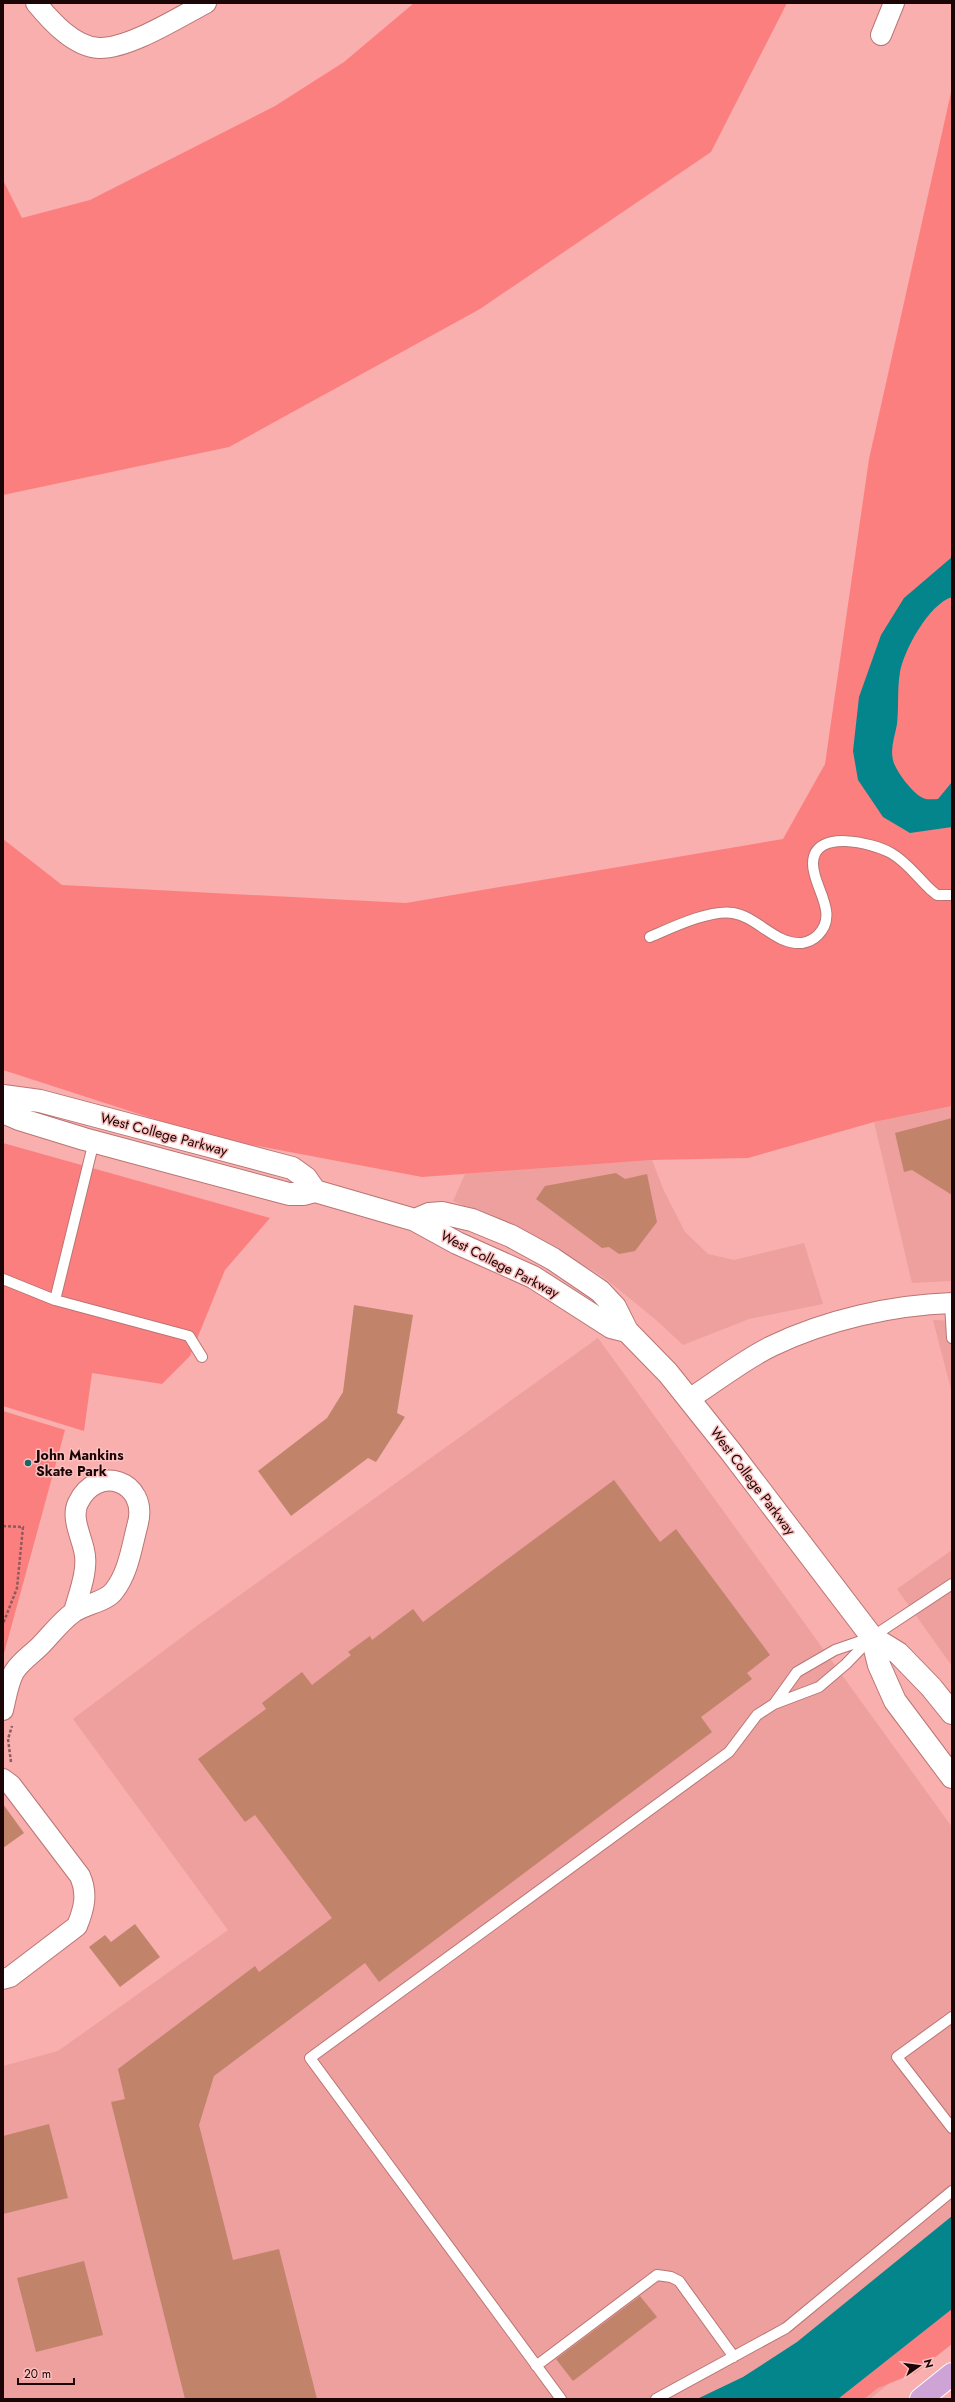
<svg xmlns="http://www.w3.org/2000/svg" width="955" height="2402" viewBox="0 0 955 2402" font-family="Jost,sans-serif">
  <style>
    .built { fill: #eda09e }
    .green { fill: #fc7f80 }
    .water { fill: #04858c }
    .building { fill: #c2836b }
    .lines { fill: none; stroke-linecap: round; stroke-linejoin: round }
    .service-casing { stroke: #b97574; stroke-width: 12 }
    .minor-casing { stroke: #b97574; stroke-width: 22 }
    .tertiary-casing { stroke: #b97574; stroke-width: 24 }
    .primary-casing { stroke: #fff; stroke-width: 24 }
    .path { stroke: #8c5c5b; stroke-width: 2.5; stroke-dasharray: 3 2; stroke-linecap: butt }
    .service { stroke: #fff; stroke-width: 10 }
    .minor { stroke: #fff; stroke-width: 20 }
    .tertiary { stroke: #fff; stroke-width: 22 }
    .primary { stroke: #cea4d6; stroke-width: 22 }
    .poi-dot { fill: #19676b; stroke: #fcc1bf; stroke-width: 1.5 }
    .labels { text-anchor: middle; stroke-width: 3; stroke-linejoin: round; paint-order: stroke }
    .street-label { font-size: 14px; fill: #1c0506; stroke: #fcc1bf }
    .poi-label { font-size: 14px; font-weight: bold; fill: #1c0506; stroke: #fcc1bf; text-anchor: start }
  </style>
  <rect width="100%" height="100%" fill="#f8afad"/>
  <path class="built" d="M 952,1106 L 952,1281 L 912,1283 L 874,1122 Z
    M 652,1160 L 664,1191 L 685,1232 L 708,1254 L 734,1260 L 804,1243 L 823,1304 L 749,1319 L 683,1345 L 655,1319 L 602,1276 L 522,1230 L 453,1201 L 465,1174 Z
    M 933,1320 L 952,1321 L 952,1393 Z
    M 598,1338 L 952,1827 L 952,2332 L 870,2399 L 3,2399 L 3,2066 L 58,2051 L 228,1930 L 73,1719 L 194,1628 Z
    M 952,1550 L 952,1666 L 897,1589 Z"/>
  <path class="green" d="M 414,3 L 787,3 L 711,152 L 480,309 L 229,447 L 3,495 L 3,180 L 22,218 L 90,200 L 275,106 L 344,62 Z
    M 952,88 L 952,1106 L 874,1122 L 748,1158 L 652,1160 L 422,1177 L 210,1137 L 3,1070 L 3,839 L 62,885 L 406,903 L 783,839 L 825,764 L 869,459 Z
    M 3,1143 L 270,1218 L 225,1270 L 190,1356 L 162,1384 L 92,1373 L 84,1431 L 3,1406 Z
    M 3,1411 L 65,1430 L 3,1657 Z
    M 952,2309 L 952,2344 L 915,2373 L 878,2388 L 864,2399 L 838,2399 Z"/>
  <path class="water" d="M 952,557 L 952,597 C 929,604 904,650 900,672 C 897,690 899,707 897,724 C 895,736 890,748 893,760 C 895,770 913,794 923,798 C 926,800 933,799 938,799 L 952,782 L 952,827 L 910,833 L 883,817 L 858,780 L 853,751 L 859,697 L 881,635 L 904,598 Z
    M 952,2216 L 952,2309 L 838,2399 L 697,2399 L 743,2377 L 797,2342 Z"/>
  <path class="building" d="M 952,1118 L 952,1195 L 912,1170 L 904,1172 L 895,1133 Z
    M 616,1173 L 625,1179 L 647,1174 L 657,1222 L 635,1251 L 619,1254 L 609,1247 L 602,1248 L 536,1199 L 545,1186 Z
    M 354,1305 L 413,1315 L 397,1413 L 405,1417 L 376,1462 L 368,1458 L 291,1516 L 258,1471 L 327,1418 L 343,1392 Z
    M 614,1480 L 660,1542 L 676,1529 L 770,1655 L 747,1673 L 752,1679 L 701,1717 L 712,1732 L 379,1982 L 365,1963 L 214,2076 L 199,2125 L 233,2260 L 279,2249 L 317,2399 L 185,2399 L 111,2102 L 125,2099 L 118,2069 L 255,1966 L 259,1972 L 332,1918 L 255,1815 L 245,1822 L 198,1759 L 266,1709 L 262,1703 L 302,1672 L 312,1685 L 351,1655 L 348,1652 L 370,1636 L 372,1640 L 413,1609 L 423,1622 Z
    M 3,1804 L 24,1833 L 3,1848 Z
    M 135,1924 L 160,1957 L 120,1987 L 89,1947 L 105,1935 L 111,1942 Z
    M 49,2124 L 68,2198 L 3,2214 L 3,2136 Z
    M 84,2261 L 103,2335 L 36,2352 L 17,2278 Z
    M 640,2296 L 657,2317 L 573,2381 L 556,2359 Z"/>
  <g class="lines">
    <g class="service-casing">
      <path id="service" d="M 650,937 C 671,928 710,909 733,913 C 758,917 775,945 802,943 C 808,942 814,939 818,935 C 840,913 812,886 813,863 C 814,828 873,843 891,853 C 907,862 918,878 931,890 L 937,895 L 952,895
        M 3,1279 L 55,1300 L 189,1336 L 202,1357
        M 55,1300 L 94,1141
        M 950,1303 L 952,1338
        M 774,1704 L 797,1672 L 835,1650 L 870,1638
        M 952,2017 L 897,2057 L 952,2128
        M 536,2366 L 657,2275 L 671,2277 L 679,2281 L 734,2357
        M 561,2399 L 310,2058 L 729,1752 L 757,1715 L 774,1704 L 819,1687 L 846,1664 L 872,1637 L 952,1584
        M 656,2399 L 786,2328 L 952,2191"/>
    </g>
    <g class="minor-casing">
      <path id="minor" d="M 36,3 C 51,21 74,47 99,48 C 129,49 179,17 206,3
        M 881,35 L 894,3
        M 689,1399 C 716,1382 743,1360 772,1346 C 826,1320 892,1305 952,1303
        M 3,1710 C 6,1698 8,1683 14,1672 C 21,1661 31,1655 40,1646 C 51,1635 61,1621 74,1612 C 85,1604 106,1602 114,1591 C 129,1572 132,1545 138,1523 C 148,1481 97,1463 78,1503 C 71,1517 81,1536 84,1550 C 89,1569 79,1593 74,1612
        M 3,1779 L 11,1785 L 80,1876 C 88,1894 84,1909 77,1926 L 10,1977 L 3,1979"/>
    </g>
    <g class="tertiary-casing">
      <path id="tertiary" d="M 3,1096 L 40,1101 L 292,1168 L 306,1178 L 315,1191
        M 3,1112 L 19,1119 L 84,1139 L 289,1194 L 304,1194 L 315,1191 L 415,1220 L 457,1243 L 533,1277 L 611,1327 L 627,1331
        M 415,1220 L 429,1214 L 442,1213 L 472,1220 L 511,1236 L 553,1259 L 600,1291 L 615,1307 L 627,1331 L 668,1373 L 731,1452 L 872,1637 L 879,1665 L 895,1701 L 952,1777
        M 872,1637 L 898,1653 L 931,1687 L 952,1713"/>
    </g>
    <g class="primary-casing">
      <path id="primary" d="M 921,2399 L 952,2374"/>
    </g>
    <path class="path" d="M 3,1526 L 23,1527 L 17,1588 L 3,1624
      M 11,1762 L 8,1739 L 12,1726"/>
    <use href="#service" class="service"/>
    <use href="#minor" class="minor"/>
    <use href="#tertiary" class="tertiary"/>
    <use href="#primary" class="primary"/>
  </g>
  <circle class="poi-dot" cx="28" cy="1463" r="4"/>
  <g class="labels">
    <g class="street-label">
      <text transform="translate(164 1134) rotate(15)" y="5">West College Parkway</text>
      <text transform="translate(500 1264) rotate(27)" y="5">West College Parkway</text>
      <text transform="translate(753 1481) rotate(53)" y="5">West College Parkway</text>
    </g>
    <g class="poi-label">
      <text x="36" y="1460">John Mankins<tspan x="36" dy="16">Skate Park</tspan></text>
    </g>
  </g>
  <rect width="955" height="2402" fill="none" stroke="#1c0506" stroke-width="8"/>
  <g transform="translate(919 2366) rotate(76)" stroke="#fcc1bf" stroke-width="3" paint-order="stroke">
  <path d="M0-3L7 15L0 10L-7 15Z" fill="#1c0506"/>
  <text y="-6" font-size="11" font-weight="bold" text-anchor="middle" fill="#1c0506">N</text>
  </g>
  <path d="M18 2378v6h56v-6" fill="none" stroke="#1c0506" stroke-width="2"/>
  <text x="24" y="2378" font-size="12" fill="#1c0506" stroke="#fcc1bf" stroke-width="3" paint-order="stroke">20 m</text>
</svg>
